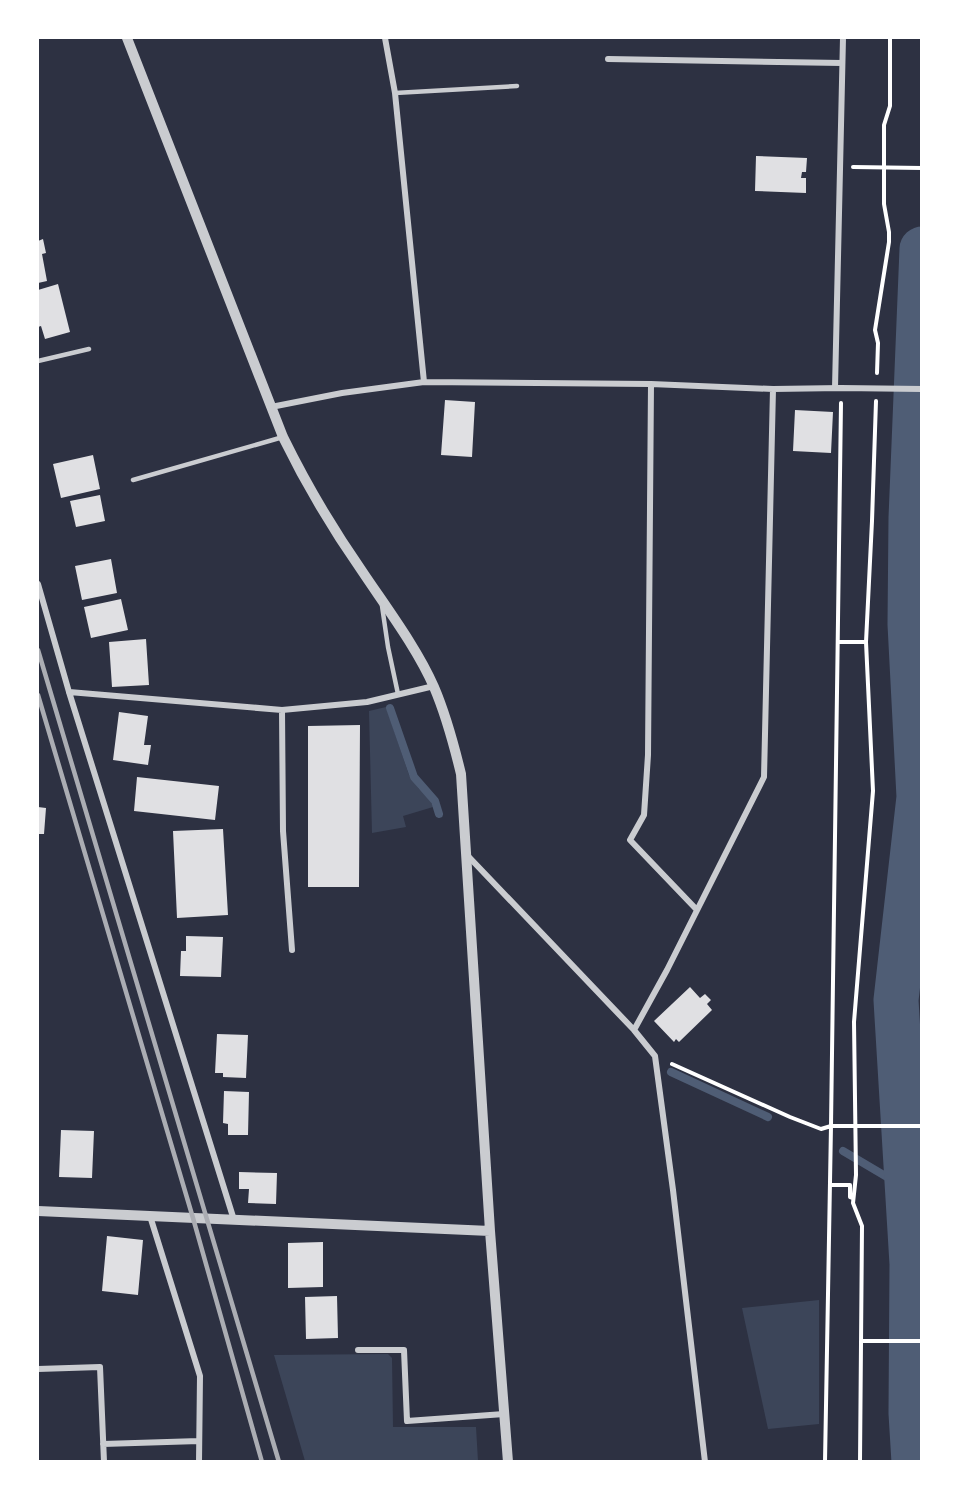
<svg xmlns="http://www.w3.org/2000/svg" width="959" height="1499" viewBox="0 0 959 1499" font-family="Roboto,sans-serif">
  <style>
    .green { fill: #3c4559 }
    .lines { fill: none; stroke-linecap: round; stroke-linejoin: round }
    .stream { stroke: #4f5d75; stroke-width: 8 }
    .river { stroke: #4f5d75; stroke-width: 45 }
    .building { fill: #e0e0e3 }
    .path { stroke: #fff; stroke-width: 4 }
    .service { stroke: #caccd0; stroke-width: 4.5 }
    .minor { stroke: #caccd0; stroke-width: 6 }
    .tertiary { stroke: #caccd0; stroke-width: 10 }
    .rail { stroke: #abadb3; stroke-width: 4.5 }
  </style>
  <rect width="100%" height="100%" fill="#2d3142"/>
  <path class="green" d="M 386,707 L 409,775 L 419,789 L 429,797 L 433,807 L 403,816 L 406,827 L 372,833 L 369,711 Z
    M 819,1300 L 819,1424 L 768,1429 L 742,1308 Z
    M 388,1354 L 392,1358 L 393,1427 L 476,1427 L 478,1461 L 305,1461 L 274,1355 Z"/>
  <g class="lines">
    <path class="stream" d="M 390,708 L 414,777 L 435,801 L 439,814
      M 671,1072 L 768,1117
      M 843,1151 L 909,1190"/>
    <path class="river" d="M 914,1462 L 911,1413 L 912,1264 L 896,1000 L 919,797 L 910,624 L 911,518 L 922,249"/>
  </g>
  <path class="building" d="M 756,156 L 807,158 L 806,172 L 802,172 L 801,178 L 806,178 L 806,193 L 755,191 Z
    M 43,239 L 46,253 L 42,254 L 47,281 L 38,283 L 38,241 Z
    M 58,284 L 70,332 L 45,339 L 41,326 L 38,327 L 38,290 Z
    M 445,400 L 475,402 L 472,457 L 441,455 Z
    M 795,410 L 833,412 L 831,453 L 793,451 Z
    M 93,455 L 100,489 L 61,498 L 53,464 Z
    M 100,495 L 105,521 L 76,527 L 70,501 Z
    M 111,559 L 117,593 L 82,600 L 75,566 Z
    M 121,599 L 128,630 L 91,638 L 84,607 Z
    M 146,639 L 149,685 L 112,687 L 109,642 Z
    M 119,712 L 148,716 L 144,745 L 151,745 L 148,765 L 113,760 Z
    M 360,725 L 359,887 L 308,887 L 308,726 Z
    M 137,777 L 219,786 L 215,820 L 134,811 Z
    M 38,807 L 46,808 L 44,834 L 38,834 Z
    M 223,829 L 228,915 L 177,918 L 173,831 Z
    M 186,936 L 223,937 L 221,977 L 180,976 L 181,951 L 186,951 Z
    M 690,987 L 700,998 L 705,994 L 711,1000 L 707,1004 L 712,1010 L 679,1042 L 676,1039 L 674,1042 L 654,1021 Z
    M 217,1034 L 248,1035 L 246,1078 L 223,1077 L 223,1073 L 215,1073 Z
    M 224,1091 L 249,1092 L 248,1135 L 228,1135 L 228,1124 L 223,1123 Z
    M 61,1130 L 94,1131 L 92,1178 L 59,1177 Z
    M 239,1172 L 277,1173 L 276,1204 L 248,1203 L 249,1189 L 239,1189 Z
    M 107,1236 L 143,1240 L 138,1295 L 102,1291 Z
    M 323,1242 L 323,1287 L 288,1288 L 288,1243 Z
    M 337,1296 L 338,1338 L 306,1339 L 305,1297 Z"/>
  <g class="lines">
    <path class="path" d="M 853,167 L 922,168
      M 877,373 L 878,343 L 875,330 L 889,242 L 889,232 L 884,204 L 884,125 L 890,106 L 890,38
      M 838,642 L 866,642
      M 672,1064 L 790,1117 L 821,1129 L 831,1126 L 922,1126
      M 830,1185 L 850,1185 L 850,1197 L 853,1198
      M 862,1341 L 922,1341
      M 825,1462 L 831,1126 L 841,403
      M 860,1462 L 862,1226 L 853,1203 L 856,1175 L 854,1022 L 873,791 L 866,642 L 872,521 L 876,401"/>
    <path class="service" d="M 395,93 L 517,86
      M 38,361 L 89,349
      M 133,480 L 283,437
      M 382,606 L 388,647 L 398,694"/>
    <path class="minor" d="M 385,38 L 395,93 L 424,382
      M 608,59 L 842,63
      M 651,384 L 648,755 L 644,815 L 630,840 L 697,910
      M 835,388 L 843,38
      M 271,407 L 342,393 L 424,382 L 651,384 L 773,389 L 841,388 L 922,389
      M 38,584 L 69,692 L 234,1220
      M 69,692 L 282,710 L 367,702 L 434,686
      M 282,710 L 283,831 L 292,950
      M 467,855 L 634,1030 L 655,1056 L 673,1190 L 705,1462
      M 634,1030 L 667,970 L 764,777 L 773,389
      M 150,1216 L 200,1376 L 199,1462
      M 358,1350 L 404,1350 L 407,1421 L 504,1414
      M 38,1369 L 100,1367 L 104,1462
      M 103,1444 L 199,1441"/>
    <path class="tertiary" d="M 127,38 L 283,437 C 306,484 332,528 362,571 C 386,607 417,648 434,687 C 446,715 454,745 461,774 L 490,1231 L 508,1462
      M 38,1211 L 490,1231"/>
    <path class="rail" d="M 38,650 L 279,1462
      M 38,695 L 193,1218 L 262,1462"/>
  </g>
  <rect width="959" height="1499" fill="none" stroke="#ffffff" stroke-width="78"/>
</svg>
